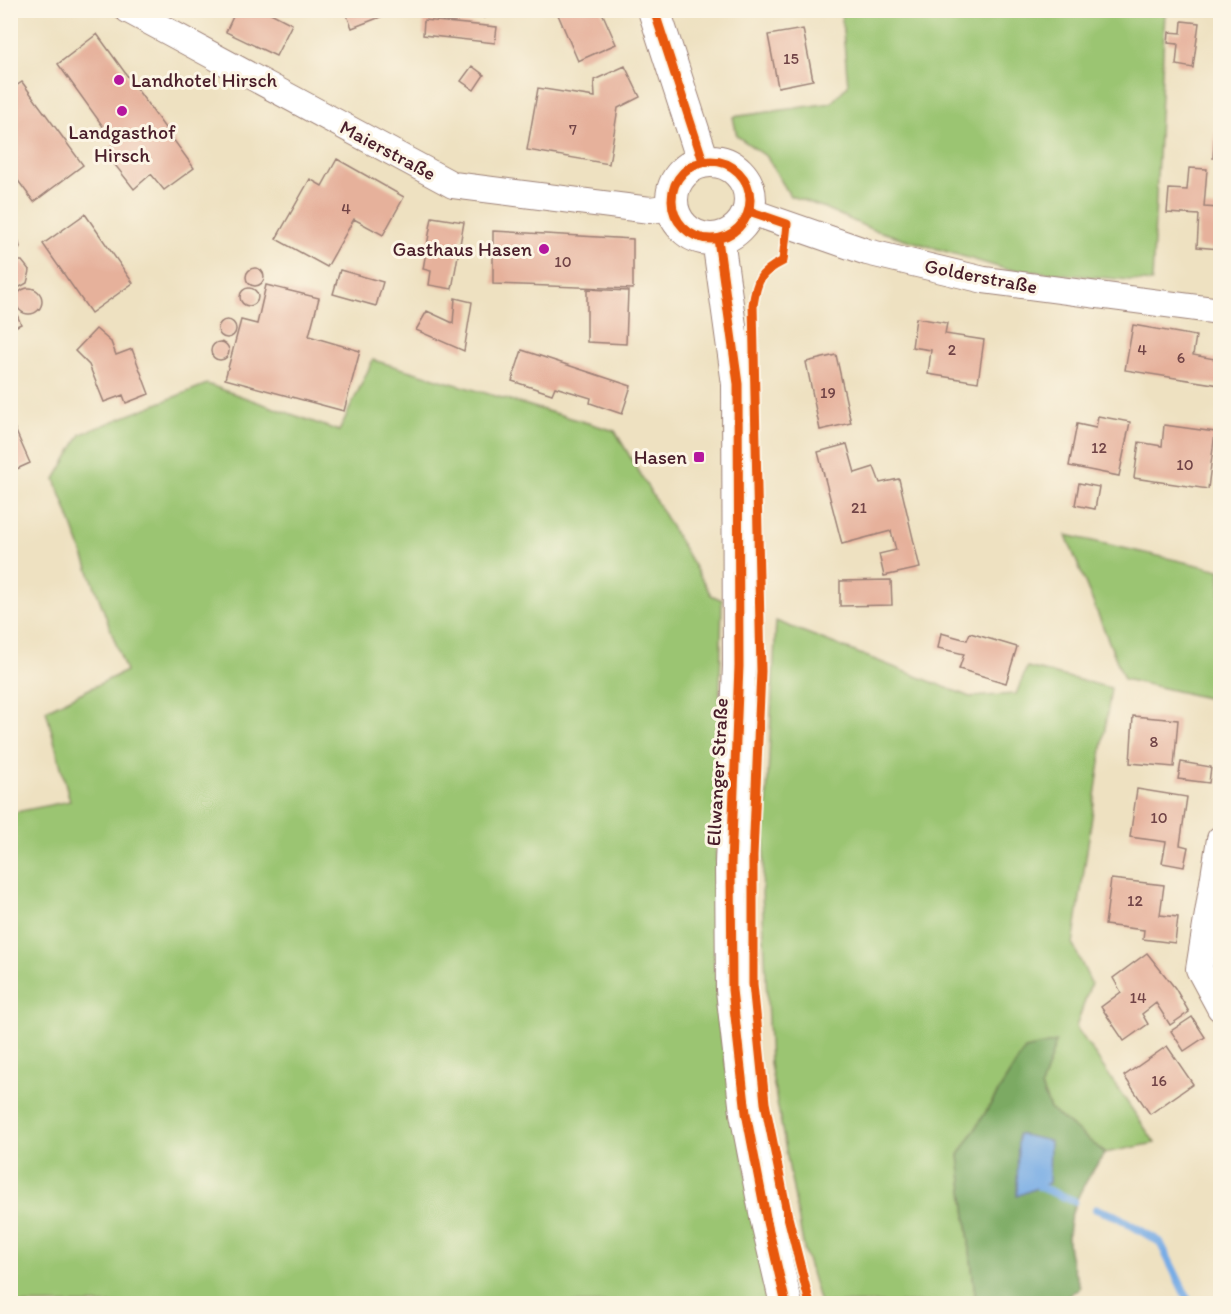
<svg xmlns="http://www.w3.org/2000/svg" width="1231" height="1314" viewBox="0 0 1231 1314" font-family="Itim,sans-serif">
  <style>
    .green { fill: #9bc572; stroke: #72724e; stroke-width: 1.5 }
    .forest { fill: #7caa64; stroke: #636448; stroke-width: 1.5 }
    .water { fill: #77ace5; stroke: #606688; stroke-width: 1.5 }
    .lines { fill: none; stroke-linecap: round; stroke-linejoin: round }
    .stream { stroke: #77ace5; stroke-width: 8 }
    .building { fill: #e6b19b }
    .minor-casing { stroke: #9c8076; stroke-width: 28 }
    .tertiary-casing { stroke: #9c8076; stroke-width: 34 }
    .minor { stroke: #fff; stroke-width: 26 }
    .tertiary { stroke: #fff; stroke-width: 32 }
    .cycleway-casing { stroke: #fcf5e5; stroke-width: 13 }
    .cycleway { stroke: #e8590c; stroke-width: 9 }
    .poi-dot { fill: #b5179e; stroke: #fcf5e5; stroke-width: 2 }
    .labels { text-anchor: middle; stroke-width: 6; stroke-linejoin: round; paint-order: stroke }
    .number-label { font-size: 16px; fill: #714447 }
    .poi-label { font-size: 20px; fill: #4a1f2b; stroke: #fcf5e5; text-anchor: end }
    .street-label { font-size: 20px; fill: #4a1f2b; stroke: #fcf5e5 }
  </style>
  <rect width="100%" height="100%" fill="#fcf5e5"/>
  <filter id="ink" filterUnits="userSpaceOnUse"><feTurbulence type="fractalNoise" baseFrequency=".0167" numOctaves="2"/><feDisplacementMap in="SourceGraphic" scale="12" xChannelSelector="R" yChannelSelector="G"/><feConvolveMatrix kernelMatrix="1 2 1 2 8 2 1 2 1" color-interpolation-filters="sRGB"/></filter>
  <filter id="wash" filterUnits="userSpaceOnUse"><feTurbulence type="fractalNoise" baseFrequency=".008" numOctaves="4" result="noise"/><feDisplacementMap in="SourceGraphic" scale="24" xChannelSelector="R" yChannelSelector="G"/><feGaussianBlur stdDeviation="1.35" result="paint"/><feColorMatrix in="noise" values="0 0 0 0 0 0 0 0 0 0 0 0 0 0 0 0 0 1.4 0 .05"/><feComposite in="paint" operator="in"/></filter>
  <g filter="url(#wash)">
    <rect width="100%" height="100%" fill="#eee1c1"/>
    <path class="green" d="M 841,11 L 1165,11 L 1152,282 L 1005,269 L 871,229 L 822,207 L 790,196 L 767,157 L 737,136 L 733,117 L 831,103 L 848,85 Z
      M 373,360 L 615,431 L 711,595 L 722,600 L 716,860 L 717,1014 L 763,1262 L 773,1303 L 11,1304 L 11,813 L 70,801 L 46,710 L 126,671 L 55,479 L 81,434 L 207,384 L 339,431 Z
      M 1066,535 L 1220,570 L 1220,701 L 1124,679 Z
      M 776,621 L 970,697 L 1016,694 L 1027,667 L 1111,688 L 1073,945 L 1091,983 L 1076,1027 L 1155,1143 L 1105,1153 L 1050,1109 L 1041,1087 L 959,1155 L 976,1303 L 820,1303 L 804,1249 L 770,1064 L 762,892 Z"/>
    <path class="forest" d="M 1056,1042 L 1041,1087 L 1050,1109 L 1105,1153 C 1085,1181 1063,1214 1069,1251 C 1071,1263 1076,1275 1080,1287 L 1059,1303 L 976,1303 L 959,1155 L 1025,1049 Z"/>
    <path class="water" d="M 1018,1134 L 1050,1141 L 1049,1183 L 1017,1196 Z"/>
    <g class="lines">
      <path class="stream" d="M 1040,1187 L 1074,1201
        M 1096,1209 L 1116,1216 L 1160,1242 L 1190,1304"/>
    </g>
    <g id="blocks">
      <path class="building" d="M 236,10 L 265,10 L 292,24 L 276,56 L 226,32 Z
        M 345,10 L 396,10 L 396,11 L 352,28 Z
        M 481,10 L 503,10 L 503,11 L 484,18 Z
        M 556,10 L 601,10 L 616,44 L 578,61 Z
        M 424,20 L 497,27 L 495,43 L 423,35 Z
        M 1182,21 L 1199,23 L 1193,68 L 1176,65 L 1178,44 L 1168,43 L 1169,32 L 1181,33 Z
        M 803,29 L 813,80 L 778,87 L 768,35 Z
        M 97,34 L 194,168 L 164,190 L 151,174 L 134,189 L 104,151 L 115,143 L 58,64 Z
        M 472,66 L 484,75 L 474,90 L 461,81 Z
        M 625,66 L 640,97 L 618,108 L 609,164 L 527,150 L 538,88 L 595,97 L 594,80 Z
        M 22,82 L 83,165 L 34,202 L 10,170 L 10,90 Z
        M 1215,133 L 1220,133 L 1220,158 L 1213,158 Z
        M 337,159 L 404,197 L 383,235 L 354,219 L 327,267 L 276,239 L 310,179 L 322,186 Z
        M 1189,168 L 1207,169 L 1204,207 L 1220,208 L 1220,249 L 1197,247 L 1199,215 L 1167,213 L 1169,189 L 1187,190 Z
        M 85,214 L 133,283 L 91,313 L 43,244 Z
        M 432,217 L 464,222 L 452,289 L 429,285 L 431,271 L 423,269 Z
        M 493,231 L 633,239 L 633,289 L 493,284 Z
        M 10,232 L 18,239 L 20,247 L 16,254 L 10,258 Z
        M 14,261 L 22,261 L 30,271 L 27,283 L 20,287 L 10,285 L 10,262 Z
        M246 277a9 9 0 1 1 18 0a9 9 0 1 1-18 0Z
        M 340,270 L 383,282 L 376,306 L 333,294 Z
        M 266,285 L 319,298 L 309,336 L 360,351 L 344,411 L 225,379 L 241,320 L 257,324 Z
        M16 301a13 13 0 1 1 26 0a13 13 0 1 1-26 0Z
        M240 297a9 9 0 1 1 18 0a9 9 0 1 1-18 0Z
        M 587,289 L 628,291 L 626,344 L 587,342 Z
        M 455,298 L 472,302 L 464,351 L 416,330 L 427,311 L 453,323 Z
        M 10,299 L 21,324 L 10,329 Z
        M 916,318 L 947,323 L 945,334 L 984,340 L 978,382 L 928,374 L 931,350 L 912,347 Z
        M218 329a9 9 0 1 1 18 0a9 9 0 1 1-18 0Z
        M 1133,325 L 1196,336 L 1193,355 L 1220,360 L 1220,385 L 1125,370 Z
        M 96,329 L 111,342 L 116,355 L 132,349 L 149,394 L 126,403 L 123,395 L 104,402 L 89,365 L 75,351 Z
        M211 351a9 9 0 1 1 18 0a9 9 0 1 1-18 0Z
        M 522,350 L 631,386 L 622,414 L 590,403 L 591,398 L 555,387 L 552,394 L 512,381 Z
        M 836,355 L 851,423 L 820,430 L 806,362 Z
        M 1098,416 L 1130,422 L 1119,476 L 1069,466 L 1077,424 L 1096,428 Z
        M 10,418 L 30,463 L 10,472 Z
        M 1164,425 L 1215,432 L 1208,489 L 1134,478 L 1139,442 L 1162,446 Z
        M 847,444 L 855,473 L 874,467 L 880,483 L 899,479 L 920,568 L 884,576 L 879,554 L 896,550 L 891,531 L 842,544 L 818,452 Z
        M 1079,483 L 1099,487 L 1095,509 L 1075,505 Z
        M 891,580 L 892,605 L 840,606 L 840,581 Z
        M 941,633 L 967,640 L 970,633 L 1017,647 L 1006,683 L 959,669 L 964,654 L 938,648 Z
        M 1133,716 L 1178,720 L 1174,767 L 1130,763 Z
        M 1181,762 L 1211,767 L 1209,783 L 1178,779 Z
        M 1137,789 L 1187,797 L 1180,845 L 1188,847 L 1184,867 L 1162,863 L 1166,842 L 1130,837 Z
        M 1111,879 L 1164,885 L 1160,915 L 1178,917 L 1175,943 L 1143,939 L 1144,930 L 1105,925 Z
        M 1147,953 L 1175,988 L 1189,1012 L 1170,1025 L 1156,1003 L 1142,1014 L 1148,1024 L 1124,1041 L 1101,1007 L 1121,992 L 1113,978 Z
        M 1192,1017 L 1205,1037 L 1184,1051 L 1171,1031 Z
        M 1167,1046 L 1193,1084 L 1150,1114 L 1124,1076 Z"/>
    </g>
  </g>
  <g filter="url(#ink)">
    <use href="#blocks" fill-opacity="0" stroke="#9c8076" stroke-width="1.5"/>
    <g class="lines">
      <g class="minor-casing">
        <path id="minor" d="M 128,10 L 453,185 L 650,210 L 672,207
          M 749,211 L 867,252 L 984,280 L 1220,311
          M 1220,839 L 1199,969 L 1220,1008"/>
      </g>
      <g class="tertiary-casing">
        <path id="tertiary" d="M 654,10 L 703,161
          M672 200a39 39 0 1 1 78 0a39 39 0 1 1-78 0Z
          M 718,239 L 738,384 L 739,666 L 731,864 L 732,990 L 746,1113 L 767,1222 L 786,1304"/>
      </g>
      <use href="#minor" class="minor"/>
      <use href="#tertiary" class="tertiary"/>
      <g class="cycleway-casing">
        <path id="cycleway" d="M 654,10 L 703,161
          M672 200a39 39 0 1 1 78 0a39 39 0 1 1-78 0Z
          M 749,211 L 787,224 L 783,261 C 759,273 757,280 753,305 L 761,671 L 753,856 L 753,984 L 765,1103 L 788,1217 L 810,1304
          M 718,239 L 738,384 L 739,666 L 731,864 L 732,990 L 746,1113 L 767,1222 L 786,1304"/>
      </g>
      <use href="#cycleway" class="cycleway"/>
    </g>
  </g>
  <g class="poi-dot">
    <circle cx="119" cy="80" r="6"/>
    <circle cx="122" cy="111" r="6"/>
    <circle cx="544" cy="249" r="6"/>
    <rect x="693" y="451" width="12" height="12" rx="3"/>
  </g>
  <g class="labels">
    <g class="number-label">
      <text x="791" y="64">15</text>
      <text x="573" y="135">7</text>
      <text x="346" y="214">4</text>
      <text x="563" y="267">10</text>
      <text x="952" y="355">2</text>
      <text x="1142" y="355">4</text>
      <text x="1181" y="363">6</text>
      <text x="828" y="398">19</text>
      <text x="1099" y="453">12</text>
      <text x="1185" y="470">10</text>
      <text x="859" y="513">21</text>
      <text x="1154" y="747">8</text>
      <text x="1159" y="823">10</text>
      <text x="1135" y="906">12</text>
      <text x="1138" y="1003">14</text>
      <text x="1159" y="1086">16</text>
    </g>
    <g class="poi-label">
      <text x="131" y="87" text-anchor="start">Landhotel Hirsch</text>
      <text x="122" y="139" text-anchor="middle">Landgasthof<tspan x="122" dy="23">Hirsch</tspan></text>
      <text x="532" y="256">Gasthaus Hasen</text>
      <text x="687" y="464">Hasen</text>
    </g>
    <g class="street-label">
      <text transform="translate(388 150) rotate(28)" y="7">Maierstraße</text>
      <text transform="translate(981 276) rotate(11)" y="7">Golderstraße</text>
      <text transform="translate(717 772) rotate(-87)" y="7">Ellwanger Straße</text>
    </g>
  </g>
  <rect width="1231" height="1314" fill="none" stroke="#fcf5e5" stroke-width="36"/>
</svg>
